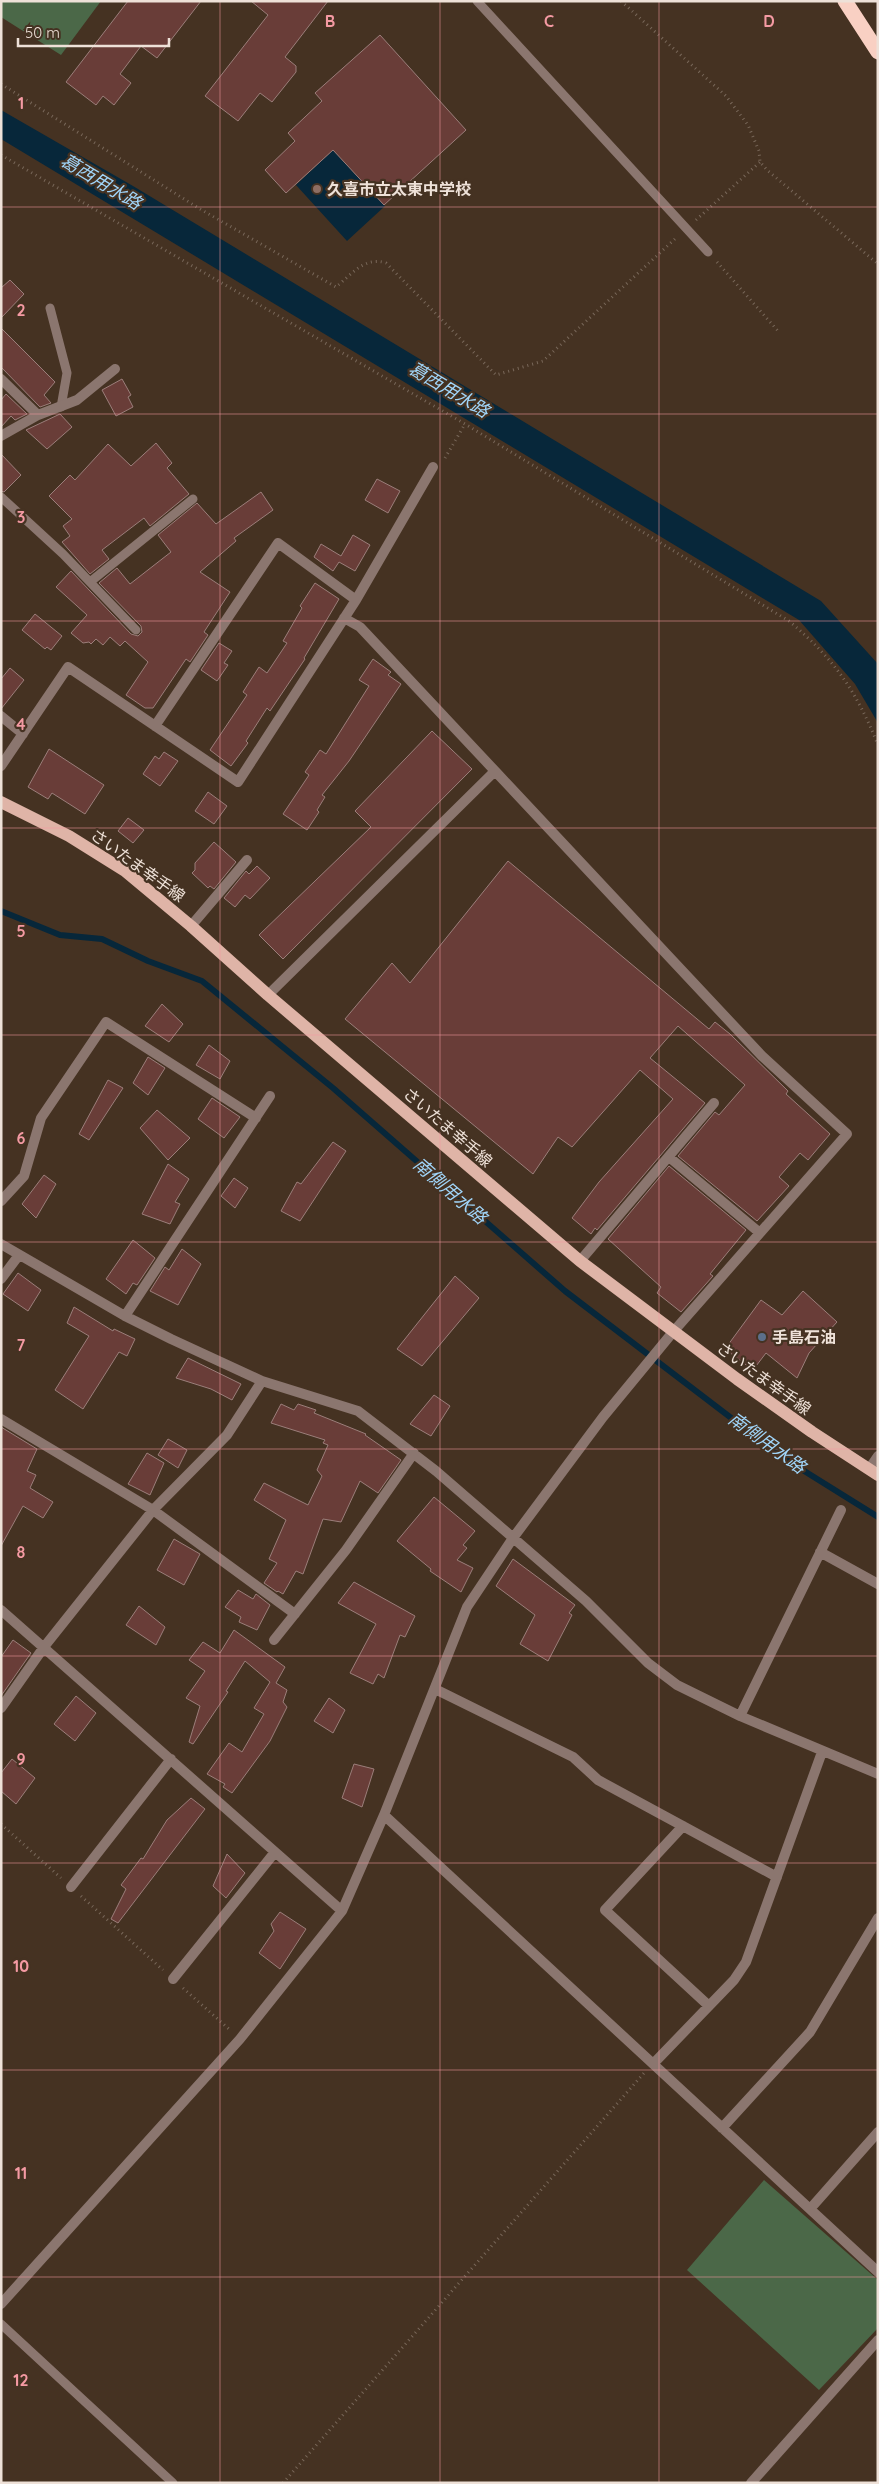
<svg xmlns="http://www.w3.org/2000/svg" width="879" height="2484" viewBox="0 0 879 2484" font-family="Quicksand,'Noto Sans JP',sans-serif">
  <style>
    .green { fill: #4b6848 }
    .water { fill: #07273a }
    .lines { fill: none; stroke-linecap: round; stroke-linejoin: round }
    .stream { stroke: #07273a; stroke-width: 6 }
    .building { fill: #693d38; stroke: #9b7e7a }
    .path { stroke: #79685a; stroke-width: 3; stroke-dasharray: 1 4; stroke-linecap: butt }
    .service { stroke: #8b766f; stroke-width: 9 }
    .minor { stroke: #8b766f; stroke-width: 10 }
    .primary { stroke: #dfb4a7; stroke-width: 12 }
    .motorway { stroke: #f9d0c3; stroke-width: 15 }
    .grid { fill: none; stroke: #f49aa3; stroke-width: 1; stroke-opacity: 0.55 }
    .education-dot { fill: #8d6e63; stroke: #453222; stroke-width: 2 }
    .service-dot { fill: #5c6f8a; stroke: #453222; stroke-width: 2 }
    .labels { text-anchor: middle; stroke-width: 4.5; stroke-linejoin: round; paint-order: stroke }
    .poi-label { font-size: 16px; font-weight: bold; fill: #eee1d8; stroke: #453222; text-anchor: start }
    .street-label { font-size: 16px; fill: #eee1d8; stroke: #453222 }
    .water-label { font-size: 18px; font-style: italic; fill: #a0d5f9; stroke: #453222 }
    .grid-label { font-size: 16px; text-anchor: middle; font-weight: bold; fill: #f49aa3; stroke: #453222; stroke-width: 4.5; stroke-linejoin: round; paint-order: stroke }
  </style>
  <rect width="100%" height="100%" fill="#453222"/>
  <path class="green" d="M 1,1 L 101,1 L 61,55 L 1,17 Z
    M 764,2180 L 878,2280 L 878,2328 L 819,2390 L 687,2270 Z"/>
  <path class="water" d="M 1,110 L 133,186 L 821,601 L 878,664 L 878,723 L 855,684 L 799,620 L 1,139 Z
    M 333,150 L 385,206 L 347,241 L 296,185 Z"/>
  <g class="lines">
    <path class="stream" d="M 1,911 L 60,935 L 102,939 L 148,961 L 202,981 L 333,1088 L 565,1291 L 785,1459 L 878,1517"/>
  </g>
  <path class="building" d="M 128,1 L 201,1 L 157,58 L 141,46 L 120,74 L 131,83 L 114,105 L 103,96 L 96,105 L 66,82 Z
    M 251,1 L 328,1 L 285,57 L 296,66 L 296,72 L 272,102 L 260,93 L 238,121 L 205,96 L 268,15 Z
    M 380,35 L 466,130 L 384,205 L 333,150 L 286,193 L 265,170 L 295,141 L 288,133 L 322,101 L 315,93 Z
    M 10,280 L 24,294 L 1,318 L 1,288 Z
    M 1,328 L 55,382 L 44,395 L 51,403 L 40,407 L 1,367 Z
    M 122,379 L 131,395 L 128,397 L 133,407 L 116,416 L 102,390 Z
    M 6,394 L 27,414 L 15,420 L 11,416 L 1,427 L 1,400 Z
    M 60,414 L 72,427 L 47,449 L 26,430 Z
    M 156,443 L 172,463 L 167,468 L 189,494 L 150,526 L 144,518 L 102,550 L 109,559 L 90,574 L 62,542 L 70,536 L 63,526 L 72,519 L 49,496 L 70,475 L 75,480 L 108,444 L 131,466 Z
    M 1,454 L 21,475 L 4,492 L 1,491 Z
    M 377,479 L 400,491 L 388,513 L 365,500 Z
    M 261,492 L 273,510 L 234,538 L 236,541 L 200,572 L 230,592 L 204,632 L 208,635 L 190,662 L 186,659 L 153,708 L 145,708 L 126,695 L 148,662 L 125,641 L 120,646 L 110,637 L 103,645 L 96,639 L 91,644 L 89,642 L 83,643 L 71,633 L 87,615 L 56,587 L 71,571 L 131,634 L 138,636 L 142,632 L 141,626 L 99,583 L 117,568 L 130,584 L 171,552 L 158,535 L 197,503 L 216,524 Z
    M 353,535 L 370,545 L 355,571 L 339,562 L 333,571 L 314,557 L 321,544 L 341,556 Z
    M 315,583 L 339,599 L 304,658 L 305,659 L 270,711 L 267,708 L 246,741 L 248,743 L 231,766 L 210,750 L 247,695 L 243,692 L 259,667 L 267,673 L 287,643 L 283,641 L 302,608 L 300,606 Z
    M 35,614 L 62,636 L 51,650 L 47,647 L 45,649 L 22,630 Z
    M 219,643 L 232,651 L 224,663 L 228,665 L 217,681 L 201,670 Z
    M 373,659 L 391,672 L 388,675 L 401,684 L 349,761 L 322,795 L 325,797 L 317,810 L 319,812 L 307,830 L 283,814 L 309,775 L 305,772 L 320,750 L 326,754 L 369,686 L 359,680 Z
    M 10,668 L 24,680 L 1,709 L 1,679 Z
    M 432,731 L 472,769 L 283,959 L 259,935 L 371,827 L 355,811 Z
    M 49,749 L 104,785 L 85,814 L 52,793 L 48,799 L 28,787 Z
    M 164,752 L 178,761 L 160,786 L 143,774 L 155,756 L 159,759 Z
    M 208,792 L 227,806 L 214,824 L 195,811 Z
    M 128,818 L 144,830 L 133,843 L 118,831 Z
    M 214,842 L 236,862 L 214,889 L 210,886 L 208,888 L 192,873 L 195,870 L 195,863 Z
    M 508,861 L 709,1029 L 715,1022 L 730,1034 L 788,1091 L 786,1094 L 830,1134 L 808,1160 L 800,1153 L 779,1177 L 789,1186 L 757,1221 L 678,1156 L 715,1112 L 719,1115 L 745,1085 L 678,1026 L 650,1058 L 705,1103 L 597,1230 L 595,1228 L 591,1234 L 572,1218 L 599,1182 L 673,1099 L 640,1070 L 572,1147 L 558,1137 L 533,1174 L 345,1019 L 392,963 L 410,983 Z
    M 257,866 L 270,878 L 250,899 L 245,895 L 235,907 L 224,898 L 246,871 L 249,874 Z
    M 162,1004 L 183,1024 L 169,1042 L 145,1026 Z
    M 209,1045 L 230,1061 L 220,1079 L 196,1065 Z
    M 148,1057 L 165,1068 L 148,1095 L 133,1083 Z
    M 108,1080 L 123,1088 L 89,1140 L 79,1134 Z
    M 212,1098 L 240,1117 L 224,1138 L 198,1119 Z
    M 157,1110 L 190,1138 L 168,1160 L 140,1128 Z
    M 333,1142 L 346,1151 L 300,1221 L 281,1211 L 297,1182 L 301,1184 Z
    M 168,1164 L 189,1179 L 175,1202 L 180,1204 L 170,1224 L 142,1214 Z
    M 669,1166 L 746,1230 L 710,1274 L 713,1276 L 681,1312 L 657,1293 L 661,1287 L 608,1239 Z
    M 44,1175 L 56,1184 L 36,1218 L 22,1204 Z
    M 234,1178 L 248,1188 L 235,1208 L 221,1196 Z
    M 133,1240 L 155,1258 L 137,1285 L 133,1283 L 126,1294 L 106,1279 Z
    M 182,1249 L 201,1264 L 178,1305 L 150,1291 L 165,1267 L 169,1270 Z
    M 18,1273 L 41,1290 L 28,1311 L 3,1294 Z
    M 455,1276 L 479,1298 L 422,1366 L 397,1349 Z
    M 803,1291 L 837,1322 L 809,1353 L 797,1378 L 766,1353 L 753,1370 L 725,1349 L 761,1300 L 782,1315 Z
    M 74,1307 L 113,1331 L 114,1329 L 135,1339 L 127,1356 L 119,1352 L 83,1409 L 55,1390 L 89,1336 L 67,1323 Z
    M 188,1358 L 241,1384 L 232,1400 L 211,1389 L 176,1378 Z
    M 434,1395 L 450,1406 L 431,1436 L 410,1424 Z
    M 281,1404 L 294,1410 L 298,1404 L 316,1410 L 314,1413 L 366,1434 L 365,1435 L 401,1460 L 378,1493 L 360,1481 L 341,1522 L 323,1519 L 303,1574 L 296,1571 L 283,1594 L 278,1591 L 277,1592 L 264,1583 L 277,1563 L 269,1559 L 286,1520 L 254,1500 L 264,1483 L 308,1505 L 322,1476 L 317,1470 L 328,1445 L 323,1443 L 325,1440 L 271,1423 Z
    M 1,1427 L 37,1449 L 27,1471 L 36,1475 L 30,1488 L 53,1502 L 43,1518 L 23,1506 L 1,1546 Z
    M 168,1439 L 187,1450 L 178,1468 L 158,1455 Z
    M 147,1453 L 164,1463 L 150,1495 L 128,1484 Z
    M 434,1497 L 475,1531 L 463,1545 L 467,1548 L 457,1560 L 473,1568 L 461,1592 L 430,1571 L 431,1569 L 397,1541 Z
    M 174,1539 L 200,1554 L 184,1585 L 157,1570 Z
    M 513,1559 L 575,1605 L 569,1613 L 572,1615 L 548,1661 L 520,1644 L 535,1615 L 496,1586 Z
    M 354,1582 L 415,1616 L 405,1637 L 400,1635 L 384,1678 L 378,1674 L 373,1684 L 350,1673 L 376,1624 L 338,1603 Z
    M 238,1590 L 253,1599 L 256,1594 L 270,1605 L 257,1630 L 239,1622 L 241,1617 L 225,1607 Z
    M 139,1606 L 165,1627 L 156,1645 L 126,1625 Z
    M 234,1630 L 285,1667 L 276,1683 L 287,1690 L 283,1702 L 287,1707 L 270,1741 L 232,1793 L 223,1787 L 225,1784 L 207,1774 L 229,1743 L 242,1752 L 264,1714 L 254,1708 L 270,1682 L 245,1661 L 226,1691 L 228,1692 L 193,1744 L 189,1742 L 200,1706 L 186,1698 L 205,1671 L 189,1660 L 203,1642 L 220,1653 Z
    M 13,1640 L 31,1653 L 1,1696 L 1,1657 Z
    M 76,1696 L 96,1713 L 75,1741 L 54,1724 Z
    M 329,1698 L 345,1710 L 333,1733 L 314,1721 Z
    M 12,1759 L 35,1778 L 16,1804 L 1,1791 L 1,1773 Z
    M 354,1764 L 374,1769 L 362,1807 L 342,1798 Z
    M 191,1798 L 205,1809 L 118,1923 L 111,1919 L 126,1889 L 121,1885 L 141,1858 L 143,1859 L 167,1820 Z
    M 227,1854 L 245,1873 L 226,1898 L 213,1886 Z
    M 280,1912 L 306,1929 L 280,1969 L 259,1953 L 274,1931 L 271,1924 Z"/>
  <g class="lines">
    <path class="path" d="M 621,1 L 726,96 L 748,125 L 759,151 L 760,162 L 767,170 L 878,264
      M 1,84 L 200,209 L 336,287 C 352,274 365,256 386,263 L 496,375 L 543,361 L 676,238
      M 1,155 L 465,424 L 789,621 C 834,659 856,690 878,745
      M 696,220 L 760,162
      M 717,262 L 779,332
      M 445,458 L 465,424
      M 1,1824 L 61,1878
      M 81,1896 L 163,1970
      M 183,1988 L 230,2030
      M 283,2483 L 644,2073"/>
    <path class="service" d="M 477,1 L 708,252
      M 50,308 L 67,373 L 61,407
      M 1,497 L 63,554 L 136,630
      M 90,582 L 193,499
      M 1,2324 L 173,2483"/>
    <path class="minor" d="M 1,379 L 38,415
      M 1,436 L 38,415 L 77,400 L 115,369
      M 1,716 L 23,734
      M 155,726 L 278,543 L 356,600
      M 1,766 L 68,667 L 238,782 L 356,600 L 433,467
      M 191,926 L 247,860
      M 268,995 L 495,771 L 360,627 L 344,618
      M 669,1157 L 760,1233
      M 1,1201 L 24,1176 L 41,1118 L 106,1022 L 256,1118
      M 1,1244 L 125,1316 L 171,1339 L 262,1381 L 358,1411 L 436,1471 L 586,1601 L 648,1663 L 677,1685 L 740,1716 L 878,1774
      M 580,1261 L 714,1103
      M 1,1279 L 19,1255
      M 125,1316 L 270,1096
      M 1,1419 L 153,1510 L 295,1614
      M 869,1469 L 878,1456
      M 820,1552 L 878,1584
      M 1,1610 L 342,1911
      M 274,1640 L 346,1550 L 414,1453
      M 435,1689 L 573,1757 L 598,1780 L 777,1877
      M 1,1708 L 44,1647 L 153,1510 L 227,1435 L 262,1381
      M 740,1716 L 841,1510
      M 384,1815 L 878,2272
      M 683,1826 L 605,1910 L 709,2006
      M 71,1887 L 171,1759
      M 173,1979 L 275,1852
      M 653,2064 L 734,1980 L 746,1962 L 822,1752
      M 722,2128 L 810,2032 L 878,1918
      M 810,2209 L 878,2132
      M 1,2304 L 240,2039 L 342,1911 L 384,1815 L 467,1607 L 513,1538 L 603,1417 L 673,1332 L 847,1134 L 762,1056 L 495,771
      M 751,2483 L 878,2340"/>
    <path class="primary" d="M 1,802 L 69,836 L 125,871 L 191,926 L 268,995 L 580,1261 L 737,1379 L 812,1432 L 878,1475"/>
    <path class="motorway" d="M 845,1 L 878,52"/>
  </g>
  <path class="grid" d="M 220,1 L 220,2483M 440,1 L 440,2483M 659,1 L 659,2483M 1,207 L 878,207M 1,414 L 878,414M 1,621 L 878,621M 1,828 L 878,828M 1,1035 L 878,1035M 1,1242 L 878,1242M 1,1449 L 878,1449M 1,1656 L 878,1656M 1,1863 L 878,1863M 1,2070 L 878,2070M 1,2277 L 878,2277"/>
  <circle class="education-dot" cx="317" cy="189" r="5"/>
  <circle class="service-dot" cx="762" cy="1337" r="5"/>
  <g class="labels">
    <g class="poi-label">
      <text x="327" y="195">久喜市立太東中学校</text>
      <text x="772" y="1343">手島石油</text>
    </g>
    <g class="street-label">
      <text transform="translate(138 865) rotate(36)" y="6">さいたま幸手線</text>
      <text transform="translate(448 1127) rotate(41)" y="6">さいたま幸手線</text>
      <text transform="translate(764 1378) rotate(36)" y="6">さいたま幸手線</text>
    </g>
    <g class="water-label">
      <text transform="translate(101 182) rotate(31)" y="6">葛西用水路</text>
      <text transform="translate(449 390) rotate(31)" y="6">葛西用水路</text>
      <text transform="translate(450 1191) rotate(41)" y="6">南側用水路</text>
      <text transform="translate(767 1443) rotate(36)" y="6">南側用水路</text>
    </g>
  </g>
  <g class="grid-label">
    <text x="330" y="27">B</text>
    <text x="549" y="27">C</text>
    <text x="769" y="27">D</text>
    <text x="21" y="109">1</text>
    <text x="21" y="316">2</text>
    <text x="21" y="523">3</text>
    <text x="21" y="730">4</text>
    <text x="21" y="937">5</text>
    <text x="21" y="1144">6</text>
    <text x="21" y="1351">7</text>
    <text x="21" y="1558">8</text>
    <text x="21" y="1765">9</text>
    <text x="21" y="1972">10</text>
    <text x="21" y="2179">11</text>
    <text x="21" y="2386">12</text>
  </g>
  <rect width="879" height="2484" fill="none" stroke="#eee1d8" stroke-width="5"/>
  <path d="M18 38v8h151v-8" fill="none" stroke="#eee1d8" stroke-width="2.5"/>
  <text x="25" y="38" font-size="15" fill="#eee1d8" stroke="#453222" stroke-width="4" paint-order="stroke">50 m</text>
</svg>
